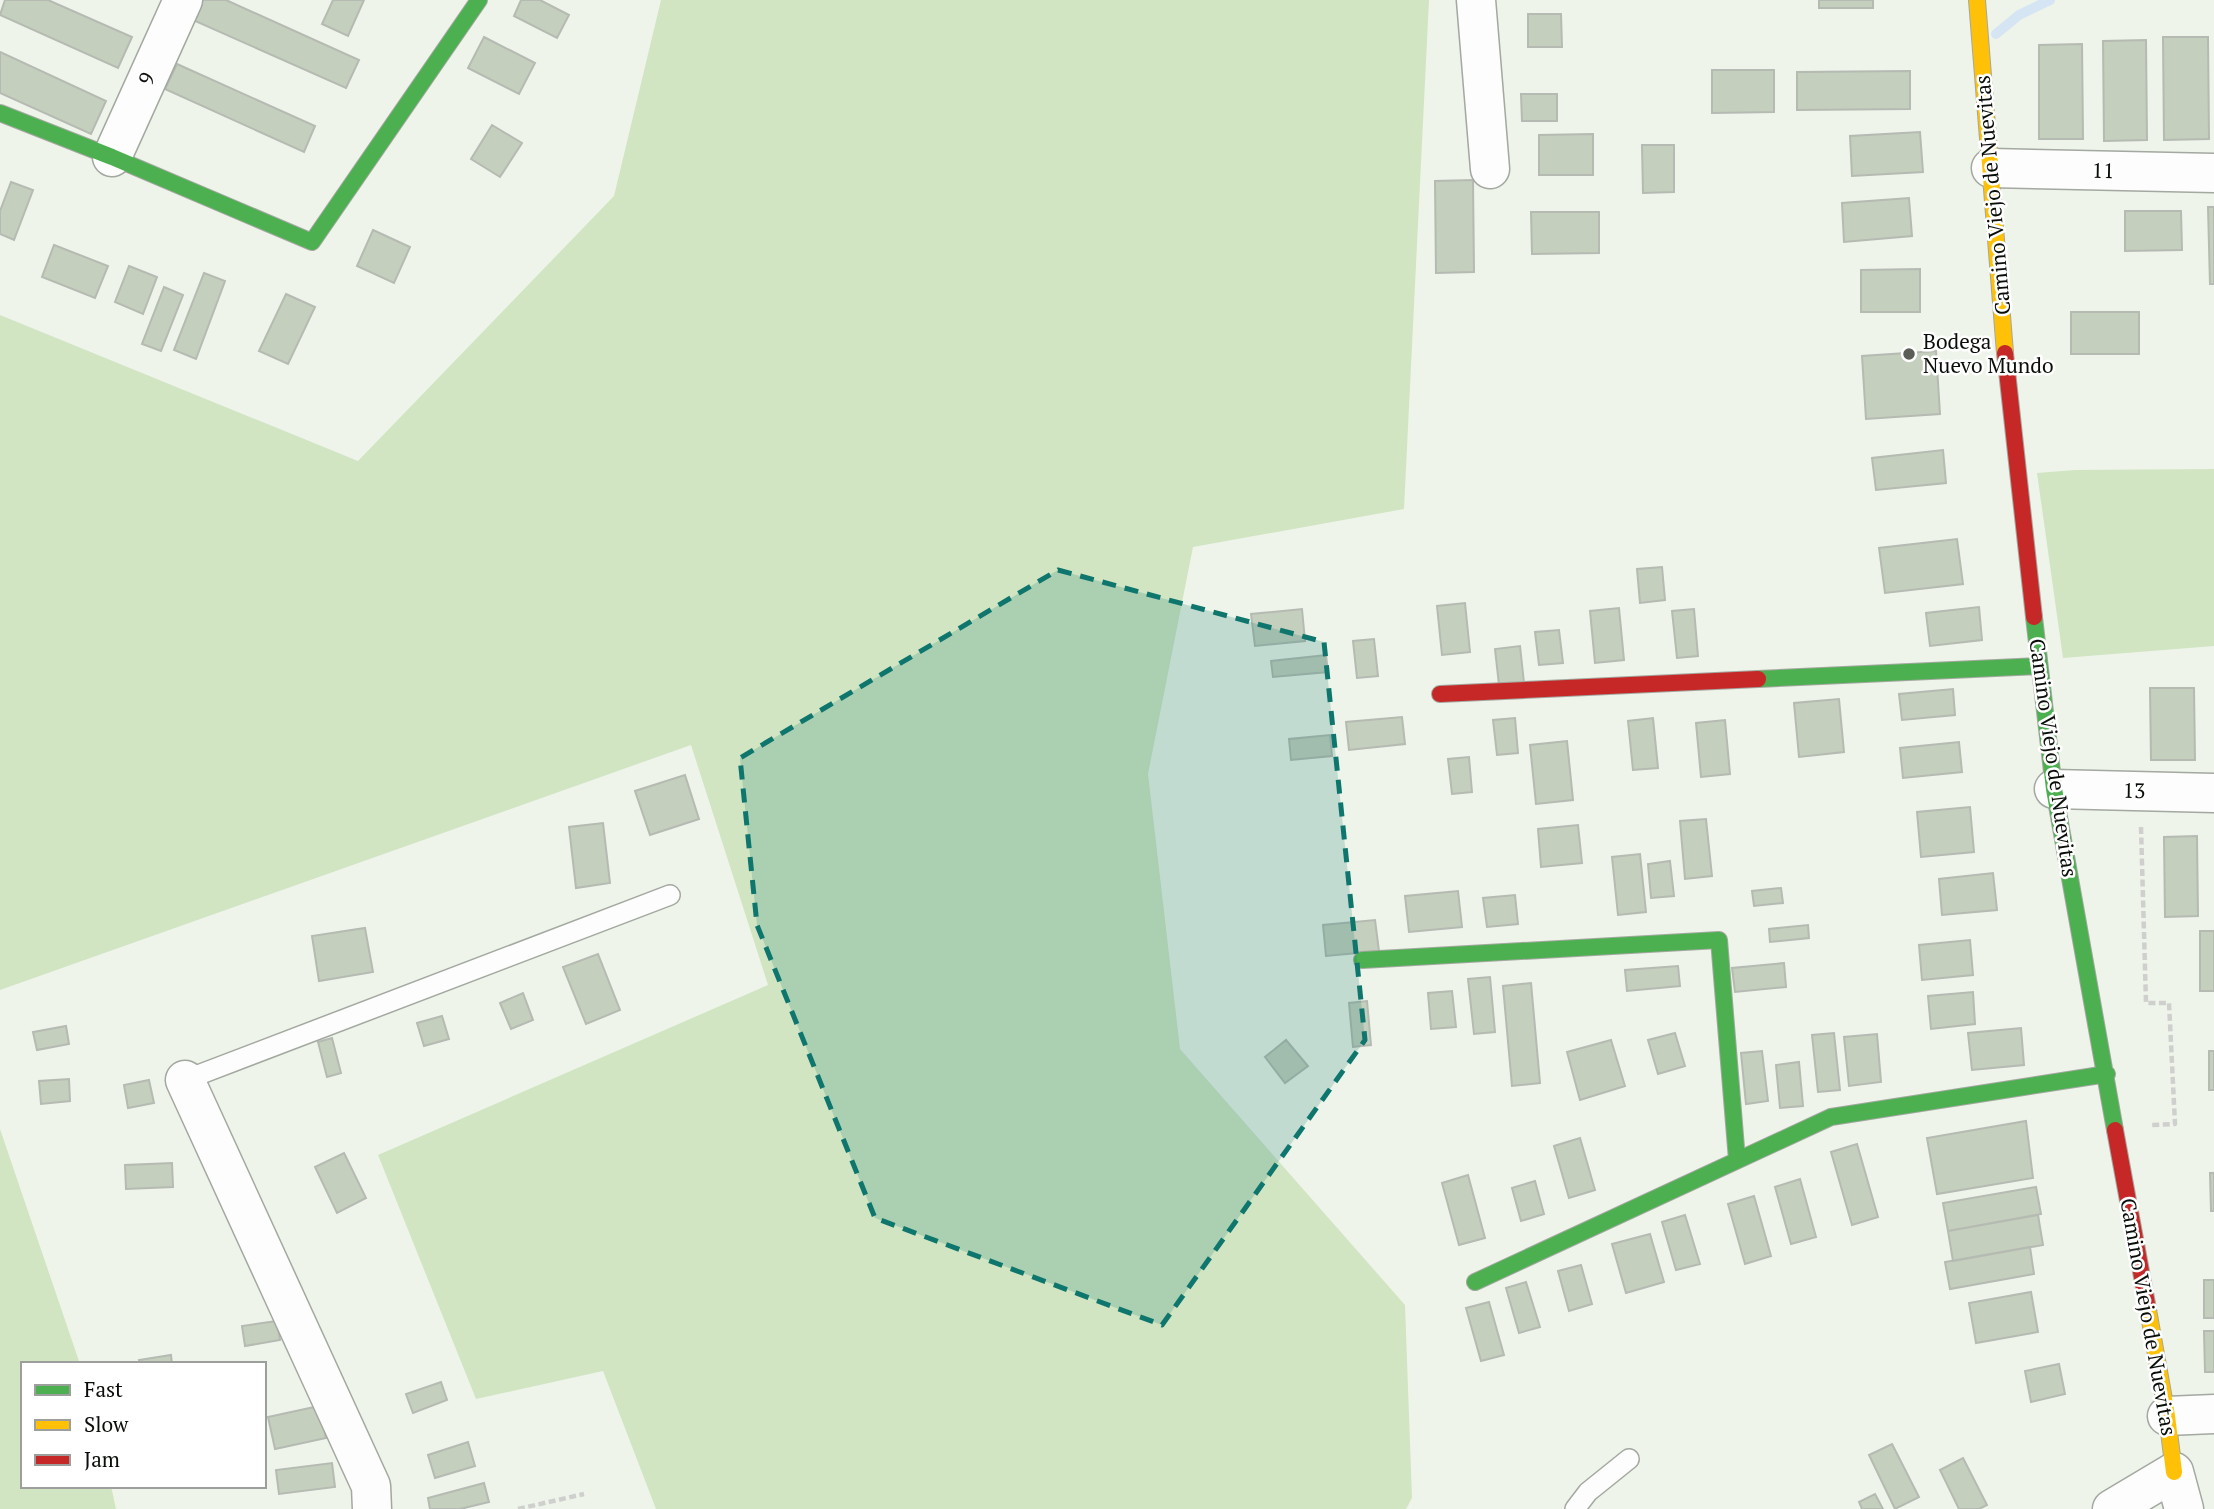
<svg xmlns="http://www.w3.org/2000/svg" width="2214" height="1509" viewBox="0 0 2214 1509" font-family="'PT Serif',serif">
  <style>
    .green { fill: #d1e5c2 }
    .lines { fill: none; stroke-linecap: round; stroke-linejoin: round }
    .stream { stroke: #d6e5f3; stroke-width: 10 }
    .building { fill: #c5cfbd; stroke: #b5bab2; stroke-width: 2 }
    .lane-casing { stroke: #a3a8a0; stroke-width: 22 }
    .street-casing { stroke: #a3a8a0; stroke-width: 41 }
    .fast-casing { stroke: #a3a8a0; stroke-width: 18 }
    .slow-casing { stroke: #a3a8a0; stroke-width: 18 }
    .jam-casing { stroke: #a3a8a0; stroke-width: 18 }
    .path { stroke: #cfd0cd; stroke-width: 4.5; stroke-dasharray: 7 3.5; stroke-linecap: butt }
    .lane { stroke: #fcfdfc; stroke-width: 19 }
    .street { stroke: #fcfdfc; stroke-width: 38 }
    .fast { stroke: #4caf50; stroke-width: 16 }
    .slow { stroke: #ffc107; stroke-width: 16 }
    .jam { stroke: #c62828; stroke-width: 16 }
    .marked { fill: #0f766e; fill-opacity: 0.2; stroke: #0f766e; stroke-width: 5; stroke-dasharray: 14 9; stroke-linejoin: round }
    .poi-dot { fill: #5a5e57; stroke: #fff; stroke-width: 2.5 }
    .labels { text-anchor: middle; stroke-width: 5; stroke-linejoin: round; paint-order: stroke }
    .street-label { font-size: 21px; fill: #0a0e08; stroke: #fff }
    .poi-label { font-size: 21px; fill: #0a0e08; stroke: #fff; text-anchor: start }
  </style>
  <rect width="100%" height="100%" fill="#eef4ea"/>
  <path class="green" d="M 661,0 L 1429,0 L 1404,509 L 1193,547 L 1148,774 L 1180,1049 L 1405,1305 L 1412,1498 L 1406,1509 L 656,1509 L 603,1371 L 476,1399 L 378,1155 L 768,985 L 691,745 L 0,990 L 0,315 L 358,461 L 614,196 Z
    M 2214,469 L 2214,646 L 2063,658 L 2037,473 L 2075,470 Z
    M 0,1129 L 80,1364 L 23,1364 L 23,1486 L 111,1486 L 116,1509 L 0,1509 Z"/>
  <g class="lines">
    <path class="stream" d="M 1996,34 L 2019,15 L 2050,0"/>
  </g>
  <path class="building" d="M 5,0 L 48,0 L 132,37 L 118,68 L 0,15 Z
    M 191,0 L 226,0 L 359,60 L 346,88 L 184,16 Z
    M 333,0 L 364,0 L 348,36 L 322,24 Z
    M 521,0 L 540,0 L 569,15 L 557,38 L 514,16 Z
    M 1819,0 L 1873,0 L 1873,8 L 1819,8 Z
    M 1528,14 L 1561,14 L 1562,47 L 1528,47 Z
    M 484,37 L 535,63 L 519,94 L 468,68 Z
    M 2163,37 L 2208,37 L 2209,139 L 2164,140 Z
    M 2146,40 L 2147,140 L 2104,141 L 2103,41 Z
    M 2082,44 L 2083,139 L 2039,139 L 2039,45 Z
    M 0,52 L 106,101 L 91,134 L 0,93 Z
    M 177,64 L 315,126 L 304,152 L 165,89 Z
    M 1712,70 L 1774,70 L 1774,112 L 1712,113 Z
    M 1910,71 L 1910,109 L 1797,110 L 1797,72 Z
    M 1521,94 L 1557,94 L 1557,121 L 1522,121 Z
    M 492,125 L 522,143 L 500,177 L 471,159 Z
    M 1920,132 L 1923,172 L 1852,176 L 1850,136 Z
    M 1593,134 L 1593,175 L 1539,175 L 1539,135 Z
    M 1642,145 L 1674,145 L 1674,192 L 1643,193 Z
    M 1473,180 L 1474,272 L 1436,273 L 1435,181 Z
    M 11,182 L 33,190 L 14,240 L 0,234 L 0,211 Z
    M 1909,198 L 1912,236 L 1844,242 L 1842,203 Z
    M 2208,207 L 2214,207 L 2214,284 L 2210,284 Z
    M 2125,211 L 2181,211 L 2182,250 L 2125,251 Z
    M 1531,212 L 1599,212 L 1599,253 L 1532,254 Z
    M 373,230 L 410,247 L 394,283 L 357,266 Z
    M 54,245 L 108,266 L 95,298 L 42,277 Z
    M 129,266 L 157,277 L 143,314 L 115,302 Z
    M 1920,269 L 1920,312 L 1861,312 L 1861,270 Z
    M 204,273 L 225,281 L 196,359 L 174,350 Z
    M 164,287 L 183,295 L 161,351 L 142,344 Z
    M 286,294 L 315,307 L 288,364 L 259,351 Z
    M 2071,312 L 2139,312 L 2139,354 L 2071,354 Z
    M 1936,351 L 1940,414 L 1866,419 L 1862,356 Z
    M 1943,450 L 1946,483 L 1876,490 L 1872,458 Z
    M 1957,539 L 1963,584 L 1885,593 L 1879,548 Z
    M 1662,567 L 1665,600 L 1640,603 L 1637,569 Z
    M 1465,603 L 1470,652 L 1442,655 L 1437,606 Z
    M 1979,607 L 1982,640 L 1930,646 L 1926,613 Z
    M 1619,608 L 1624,660 L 1595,663 L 1590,611 Z
    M 1302,609 L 1305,641 L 1255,646 L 1251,614 Z
    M 1694,609 L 1698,656 L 1677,658 L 1672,611 Z
    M 1559,630 L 1563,663 L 1539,665 L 1535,632 Z
    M 1374,639 L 1378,676 L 1357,678 L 1353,641 Z
    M 1520,646 L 1524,683 L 1499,685 L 1495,649 Z
    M 1326,655 L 1328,672 L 1273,677 L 1271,661 Z
    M 2150,688 L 2194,688 L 2195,760 L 2151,760 Z
    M 1953,689 L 1955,715 L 1902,720 L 1899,694 Z
    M 1839,699 L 1844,752 L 1799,757 L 1794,703 Z
    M 1402,717 L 1405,744 L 1349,750 L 1346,722 Z
    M 1515,718 L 1518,753 L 1497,755 L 1493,720 Z
    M 1653,718 L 1658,768 L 1633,770 L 1628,721 Z
    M 1725,720 L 1730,774 L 1701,777 L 1696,723 Z
    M 1330,735 L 1332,756 L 1291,760 L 1289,739 Z
    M 1567,741 L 1573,800 L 1536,804 L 1530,745 Z
    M 1959,742 L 1962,772 L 1903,778 L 1900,748 Z
    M 1469,757 L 1472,792 L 1452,794 L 1448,759 Z
    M 685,775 L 699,819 L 650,835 L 635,791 Z
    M 1970,807 L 1974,852 L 1921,857 L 1917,812 Z
    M 1706,819 L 1712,876 L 1685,879 L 1680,821 Z
    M 603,823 L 610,883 L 576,888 L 569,827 Z
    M 1578,825 L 1582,863 L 1541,867 L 1538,829 Z
    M 2197,836 L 2198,916 L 2165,917 L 2164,837 Z
    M 1640,854 L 1646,912 L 1618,915 L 1612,857 Z
    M 1670,861 L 1674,896 L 1651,898 L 1648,864 Z
    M 1993,873 L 1997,910 L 1942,915 L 1939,879 Z
    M 1781,888 L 1783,903 L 1754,906 L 1752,891 Z
    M 1458,891 L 1462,927 L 1409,932 L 1405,896 Z
    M 1515,895 L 1518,924 L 1487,927 L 1483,898 Z
    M 1375,920 L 1379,951 L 1326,956 L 1323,925 Z
    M 1808,925 L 1809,938 L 1770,942 L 1769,929 Z
    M 365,928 L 373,972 L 319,981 L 312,936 Z
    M 2200,931 L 2214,931 L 2214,991 L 2200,991 Z
    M 1970,940 L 1973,975 L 1922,980 L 1919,945 Z
    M 598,954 L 620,1010 L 586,1024 L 563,967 Z
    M 1784,963 L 1786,987 L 1735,992 L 1732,968 Z
    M 1678,966 L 1680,986 L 1627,991 L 1625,970 Z
    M 1490,977 L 1495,1032 L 1474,1034 L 1468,979 Z
    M 1531,983 L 1540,1083 L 1512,1086 L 1503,986 Z
    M 1452,991 L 1456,1027 L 1431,1029 L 1428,993 Z
    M 1973,992 L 1975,1024 L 1931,1029 L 1928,996 Z
    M 523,993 L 533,1020 L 511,1029 L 500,1003 Z
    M 1367,1001 L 1371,1045 L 1353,1047 L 1349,1003 Z
    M 442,1016 L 449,1039 L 424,1046 L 417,1023 Z
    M 66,1026 L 69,1044 L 37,1050 L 33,1032 Z
    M 2021,1028 L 2024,1065 L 1972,1070 L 1968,1033 Z
    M 1675,1033 L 1685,1066 L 1658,1074 L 1648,1040 Z
    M 1834,1033 L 1840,1090 L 1818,1092 L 1812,1035 Z
    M 1877,1034 L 1881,1082 L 1849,1086 L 1844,1037 Z
    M 332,1038 L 341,1073 L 327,1077 L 318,1042 Z
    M 1286,1040 L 1308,1066 L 1285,1083 L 1265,1057 Z
    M 1611,1040 L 1625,1086 L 1580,1100 L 1567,1052 Z
    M 1762,1051 L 1768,1101 L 1746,1104 L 1741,1053 Z
    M 2209,1051 L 2214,1051 L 2214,1090 L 2209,1090 Z
    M 1799,1062 L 1803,1106 L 1780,1108 L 1776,1065 Z
    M 69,1079 L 70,1101 L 41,1104 L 39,1081 Z
    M 149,1080 L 154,1103 L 128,1108 L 124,1085 Z
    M 2026,1121 L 2033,1178 L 1937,1194 L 1927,1138 Z
    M 1580,1138 L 1595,1190 L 1569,1198 L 1554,1146 Z
    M 1857,1144 L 1878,1217 L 1852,1225 L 1831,1152 Z
    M 344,1153 L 366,1198 L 337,1213 L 315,1167 Z
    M 172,1163 L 173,1187 L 126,1189 L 125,1165 Z
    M 2210,1173 L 2214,1173 L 2214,1211 L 2211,1211 Z
    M 1468,1175 L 1485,1238 L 1459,1245 L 1442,1183 Z
    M 1800,1179 L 1816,1237 L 1791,1244 L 1775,1187 Z
    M 1535,1181 L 1544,1214 L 1521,1221 L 1512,1188 Z
    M 2036,1187 L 2041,1214 L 1948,1231 L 1943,1203 Z
    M 1754,1196 L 1771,1256 L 1745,1264 L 1728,1204 Z
    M 1685,1215 L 1700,1264 L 1676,1270 L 1662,1222 Z
    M 2038,1215 L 2043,1245 L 1953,1261 L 1948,1231 Z
    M 1650,1234 L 1664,1282 L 1626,1293 L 1612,1244 Z
    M 2030,1247 L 2034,1274 L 1950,1289 L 1945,1262 Z
    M 1581,1265 L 1592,1304 L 1569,1311 L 1558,1271 Z
    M 2204,1280 L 2214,1280 L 2214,1318 L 2204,1318 Z
    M 1526,1282 L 1540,1327 L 1519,1333 L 1506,1288 Z
    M 2031,1292 L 2038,1332 L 1976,1343 L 1969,1303 Z
    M 1489,1302 L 1504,1355 L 1481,1361 L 1466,1308 Z
    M 277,1321 L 280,1340 L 245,1346 L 242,1326 Z
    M 2204,1331 L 2214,1331 L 2214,1372 L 2205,1372 Z
    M 171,1355 L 172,1364 L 140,1364 L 139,1360 Z
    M 2059,1364 L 2065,1394 L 2031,1402 L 2025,1371 Z
    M 441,1382 L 447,1400 L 413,1413 L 406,1394 Z
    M 319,1406 L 326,1438 L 275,1449 L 268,1417 Z
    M 468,1442 L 475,1466 L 435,1478 L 428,1455 Z
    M 1892,1444 L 1919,1497 L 1895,1509 L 1869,1455 Z
    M 1963,1458 L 1987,1505 L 1979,1509 L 1959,1509 L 1940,1470 Z
    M 332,1463 L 335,1487 L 279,1494 L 276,1470 Z
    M 484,1483 L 489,1502 L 460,1509 L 430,1509 L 428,1498 Z
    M 1875,1494 L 1883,1509 L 1862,1509 L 1859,1502 Z"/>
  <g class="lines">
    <g class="lane-casing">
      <path id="lane" d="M 185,1080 L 670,895
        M 1575,1509 L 1588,1492 L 1629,1459"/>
    </g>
    <g class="street-casing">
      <path id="street" d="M 1476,0 L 1490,169
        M 112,157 L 183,0
        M 1991,168 L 2214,173
        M 2054,789 L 2214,793
        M 185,1080 L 371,1486 L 372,1509
        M 2167,1416 L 2214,1414
        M 2112,1509 L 2174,1472 L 2184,1509"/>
    </g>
    <g class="fast-casing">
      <path id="fast" d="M 0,113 L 112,157 L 312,242 L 479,0
        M 2034,617 L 2054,789 L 2115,1130
        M 1758,679 L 2038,666
        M 1362,960 L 1719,940 L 1737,1160
        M 1475,1282 L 1831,1117 L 2107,1074"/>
    </g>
    <g class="slow-casing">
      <path id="slow" d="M 1977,0 L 2005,353
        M 2147,1304 L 2167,1416 L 2174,1472"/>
    </g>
    <g class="jam-casing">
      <path id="jam" d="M 2005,353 L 2034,617
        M 1440,694 L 1758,679
        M 2115,1130 L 2147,1304"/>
    </g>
    <path class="path" d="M 2141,827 L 2146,1003 L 2169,1003 L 2175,1124 L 2151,1125
      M 518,1509 L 584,1494"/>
    <use href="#lane" class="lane"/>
    <use href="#street" class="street"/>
    <use href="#fast" class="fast"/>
    <use href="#slow" class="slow"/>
    <use href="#jam" class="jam"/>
  </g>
  <path class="marked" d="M 1058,570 L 1324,642 L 1365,1040 L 1162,1325 L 875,1218 L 757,925 L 740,758 Z"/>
  <circle class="poi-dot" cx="1909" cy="354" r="7"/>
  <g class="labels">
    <g class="street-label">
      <text transform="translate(147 79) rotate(-65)" y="7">9</text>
      <text transform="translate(2103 171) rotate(1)" y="7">11</text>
      <text transform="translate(1993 195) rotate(-95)" y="7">Camino Viejo de Nuevitas</text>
      <text transform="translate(2053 758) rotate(82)" y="7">Camino Viejo de Nuevitas</text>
      <text transform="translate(2134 791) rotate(1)" y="7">13</text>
      <text transform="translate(2148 1317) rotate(80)" y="7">Camino Viejo de Nuevitas</text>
    </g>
    <g class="poi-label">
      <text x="1923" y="349">Bodega<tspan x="1923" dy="24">Nuevo Mundo</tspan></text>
    </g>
  </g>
  <rect x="21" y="1362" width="245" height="126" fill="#ffffff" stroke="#9d9f9c" stroke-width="2"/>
  <rect x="35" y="1385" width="35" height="10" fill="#4caf50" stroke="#9d9f9c" stroke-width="2"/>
  <text x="84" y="1397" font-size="21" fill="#0a0e08">Fast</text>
  <rect x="35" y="1420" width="35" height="10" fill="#ffc107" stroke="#9d9f9c" stroke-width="2"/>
  <text x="84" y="1432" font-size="21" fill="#0a0e08">Slow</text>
  <rect x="35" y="1455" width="35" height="10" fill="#c62828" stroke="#9d9f9c" stroke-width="2"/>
  <text x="84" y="1467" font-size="21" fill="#0a0e08">Jam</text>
</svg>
